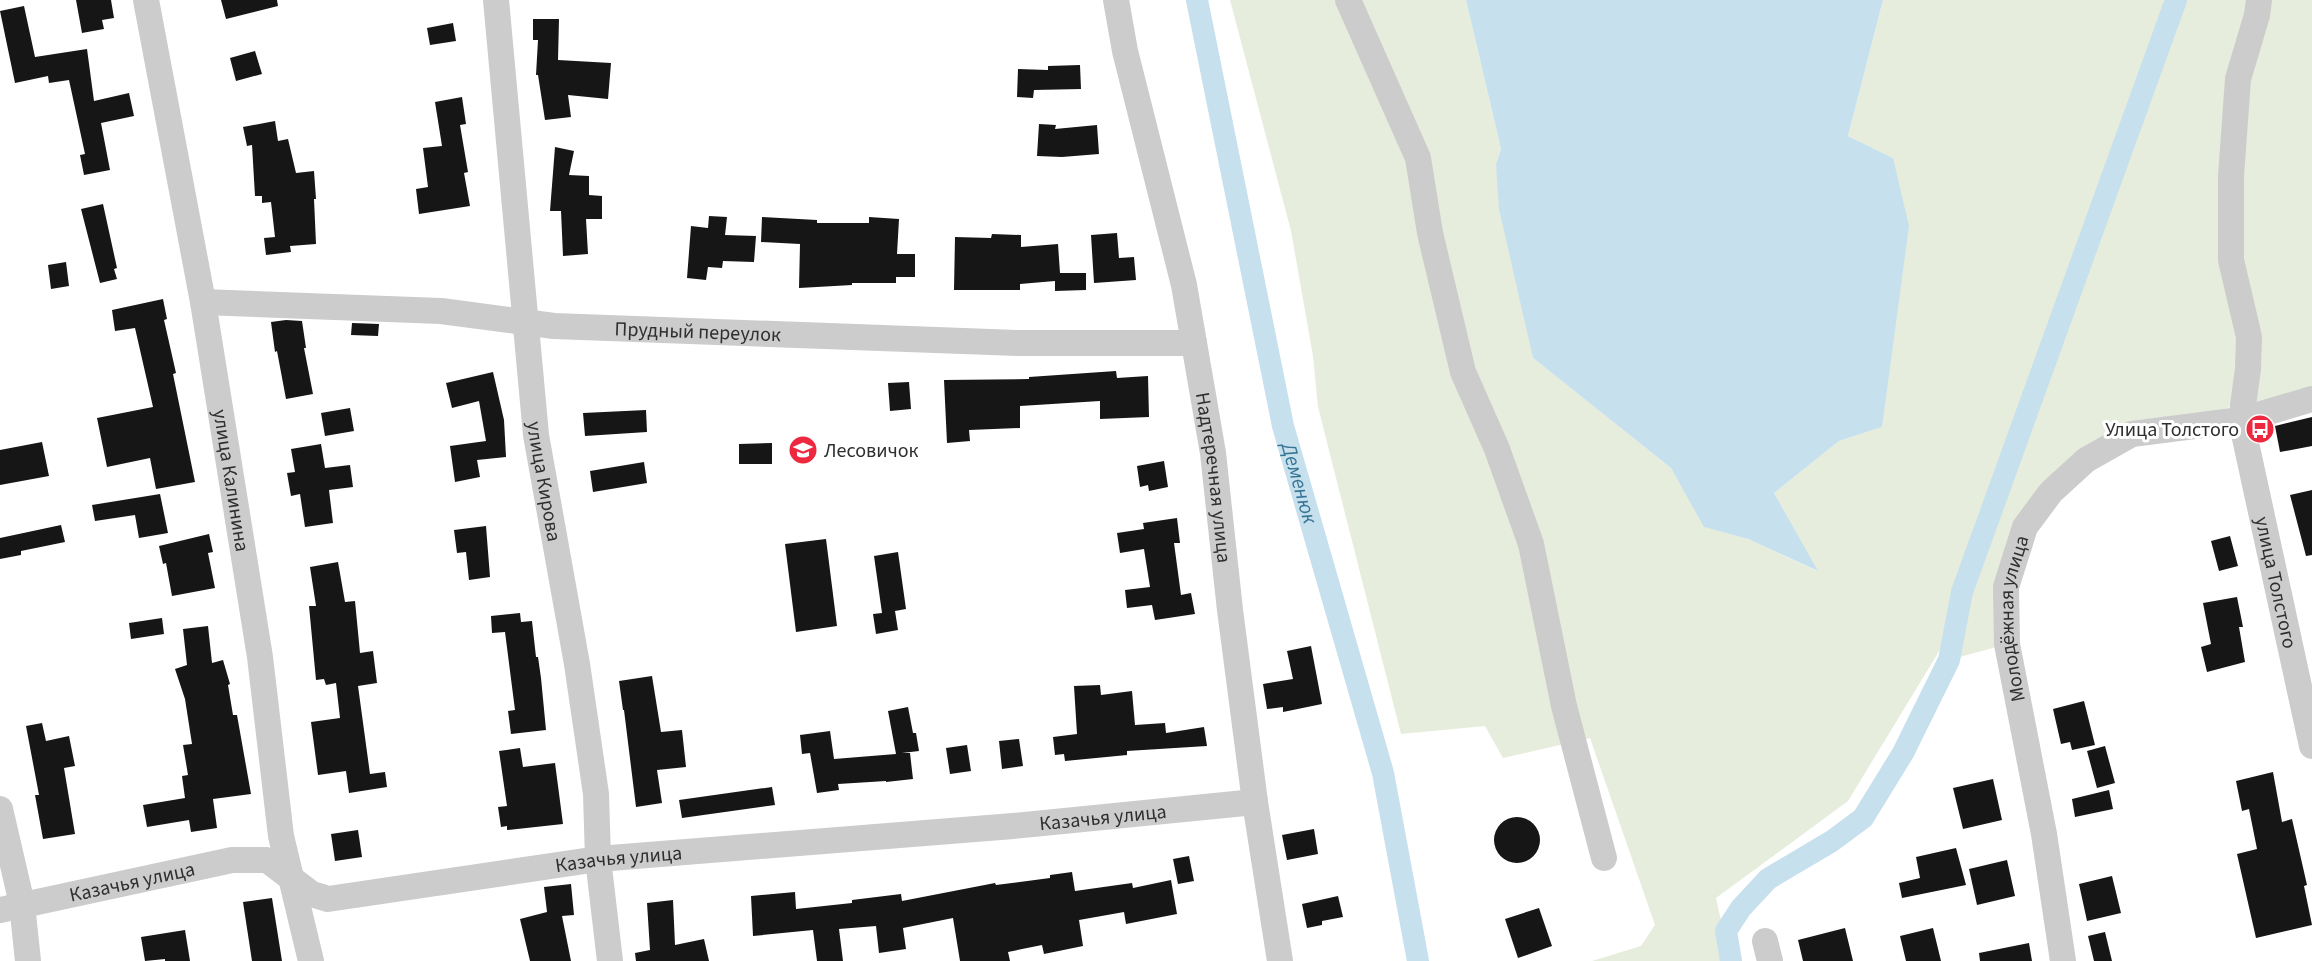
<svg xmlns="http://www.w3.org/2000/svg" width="2312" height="961" viewBox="0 0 2312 961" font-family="'Source Sans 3',sans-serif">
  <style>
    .green { fill: #e6eddc }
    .water { fill: #c7e0ee }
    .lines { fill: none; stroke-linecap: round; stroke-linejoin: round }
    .canal { stroke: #c7e0ee; stroke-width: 22 }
    .building { fill: #161616 }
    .minor { stroke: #ccc; stroke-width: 26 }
    .labels { text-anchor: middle; stroke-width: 6; stroke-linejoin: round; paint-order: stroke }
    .street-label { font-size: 20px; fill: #2f2f2f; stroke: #fff }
    .poi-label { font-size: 20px; fill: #2f2f2f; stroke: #fff; text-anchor: end }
    .water-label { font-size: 21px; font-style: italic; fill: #387595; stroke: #fff }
  </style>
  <rect width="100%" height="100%" fill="#fff"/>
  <path class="green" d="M 1230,0 L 1466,0 L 1501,149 L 1496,164 L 1533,358 L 1671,468 L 1705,527 L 1748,539 L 1817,571 L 1774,493 L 1839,441 L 1882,427 L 1893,158 L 1848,136 L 1883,0 L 2312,0 L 2312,399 L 2241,420 L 2247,371 L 2221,422 L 2132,434 L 2025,527 L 2007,644 L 1949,660 L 1955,625 L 1848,801 L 1716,898 L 1730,961 L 1592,961 L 1641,946 L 1655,925 L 1590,738 L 1503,758 L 1485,726 L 1401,734 L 1318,407 L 1313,356 L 1291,231 Z"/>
  <path class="water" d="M 1466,0 L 1883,0 L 1848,136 L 1893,158 L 1909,226 L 1882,427 L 1839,441 L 1774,493 L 1818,571 L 1748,539 L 1704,527 L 1671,468 L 1533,358 L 1499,209 L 1496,164 L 1501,149 Z"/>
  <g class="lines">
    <g class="canal">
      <path id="s1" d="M 1197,0 L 1283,426 L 1383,773 L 1418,961"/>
      <path d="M 1731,961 L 1726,931 L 1741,908 L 1768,879 L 1832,841 L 1863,818 L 1903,753 L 1949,660 L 1962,592 L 2176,0"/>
    </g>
  </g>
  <path class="building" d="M 76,0 L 111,0 L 114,18 L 102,20 L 104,29 L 82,33 Z
    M 221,0 L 277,0 L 278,6 L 226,19 Z
    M 24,6 L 35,57 L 87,49 L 94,101 L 129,93 L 134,116 L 101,123 L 110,170 L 84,175 L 80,155 L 85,154 L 69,80 L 49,83 L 48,76 L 15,83 L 0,11 Z
    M 533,19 L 559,19 L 558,60 L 611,63 L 608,99 L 568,95 L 571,117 L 545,120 L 538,75 L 536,75 L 538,40 L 533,40 Z
    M 453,23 L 456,41 L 430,45 L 427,28 Z
    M 255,51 L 262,74 L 236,81 L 230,58 Z
    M 1080,65 L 1081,89 L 1034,90 L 1033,98 L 1017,97 L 1018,69 L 1048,70 L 1048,66 Z
    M 462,97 L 466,124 L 460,125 L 468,172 L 464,173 L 470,206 L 419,214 L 416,189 L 428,187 L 423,148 L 442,146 L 435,102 Z
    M 275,121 L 278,141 L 288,139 L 296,173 L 314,171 L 316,199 L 314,199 L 316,244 L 290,246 L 291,252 L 266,255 L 264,238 L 275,237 L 271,202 L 262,203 L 262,196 L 255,196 L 252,145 L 247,146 L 243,127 Z
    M 1039,124 L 1056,125 L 1055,129 L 1097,125 L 1099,154 L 1062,157 L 1037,156 Z
    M 555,147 L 574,151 L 569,175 L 589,176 L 589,195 L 602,196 L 602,219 L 586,219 L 588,254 L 563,256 L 561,211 L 550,211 Z
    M 103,204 L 117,268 L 114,269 L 117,279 L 100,283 L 81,209 Z
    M 709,216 L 727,217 L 725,235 L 756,236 L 754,262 L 723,261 L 722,268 L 708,267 L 706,280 L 687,278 L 691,226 L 708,228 Z
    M 762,217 L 817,220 L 817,223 L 869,223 L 869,217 L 899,219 L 897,254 L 915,254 L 915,277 L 896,277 L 896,283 L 852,283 L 852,285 L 799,288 L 800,244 L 761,242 Z
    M 1117,233 L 1119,258 L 1134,257 L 1136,280 L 1094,283 L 1091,235 Z
    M 992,234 L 1021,235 L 1021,247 L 1058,244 L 1060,273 L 1086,273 L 1086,290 L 1055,291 L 1055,281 L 1020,284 L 1020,290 L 954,290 L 955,237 L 991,238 Z
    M 66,262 L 69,286 L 51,289 L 48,265 Z
    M 163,299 L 167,319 L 164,320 L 176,373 L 173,374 L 195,482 L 156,489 L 150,458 L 107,467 L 97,418 L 153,407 L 135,328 L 115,331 L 112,310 Z
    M 286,320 L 302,321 L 306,348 L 304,348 L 313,394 L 286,399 L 277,351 L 275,352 L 271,322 Z
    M 352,323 L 379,324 L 378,336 L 351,335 Z
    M 1116,371 L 1117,378 L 1148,376 L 1149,417 L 1100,419 L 1100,401 L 1020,406 L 1020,428 L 969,430 L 970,441 L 947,443 L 944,380 L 1029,379 L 1029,377 Z
    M 493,372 L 504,420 L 506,457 L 477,460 L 480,477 L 455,482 L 450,446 L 486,441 L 479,401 L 452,408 L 446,383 Z
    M 909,382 L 911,409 L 890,411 L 888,383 Z
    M 350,408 L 354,431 L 325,436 L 321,413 Z
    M 646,410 L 647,432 L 585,436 L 583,413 Z
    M 2312,417 L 2312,446 L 2280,452 L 2275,426 Z
    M 42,442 L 49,476 L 0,485 L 0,450 Z
    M 772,443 L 772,464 L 739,464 L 739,444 Z
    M 321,444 L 325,468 L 350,465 L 353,487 L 329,490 L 333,523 L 305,527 L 300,494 L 291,496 L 287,473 L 295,472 L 291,449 Z
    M 1164,461 L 1168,487 L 1149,491 L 1148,485 L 1140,487 L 1137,466 Z
    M 644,462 L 647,483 L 593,492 L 590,471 Z
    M 2312,490 L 2312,555 L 2306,556 L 2290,495 Z
    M 160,494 L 168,533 L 139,538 L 135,515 L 95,521 L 92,505 Z
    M 1177,518 L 1180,543 L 1174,543 L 1181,595 L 1191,593 L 1195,614 L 1155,620 L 1152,605 L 1127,608 L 1125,590 L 1150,587 L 1144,549 L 1120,553 L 1117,533 L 1144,529 L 1143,523 Z
    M 61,525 L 65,542 L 21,551 L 21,555 L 0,559 L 0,538 Z
    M 486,526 L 490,577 L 469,580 L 466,552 L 457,553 L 454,530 Z
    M 209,534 L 213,552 L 208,553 L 215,588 L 172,596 L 166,563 L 163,564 L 159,546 Z
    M 2230,536 L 2238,566 L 2219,571 L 2211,541 Z
    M 826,539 L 837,626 L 796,632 L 785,544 Z
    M 898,552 L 906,609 L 884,613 L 895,611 L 898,630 L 876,634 L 873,614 L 882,613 L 874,556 Z
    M 338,562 L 345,602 L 355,601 L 360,653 L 373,651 L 377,683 L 358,686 L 370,774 L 385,772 L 387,787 L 349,793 L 346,771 L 318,775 L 311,722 L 340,718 L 336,683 L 326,685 L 324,679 L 316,680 L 309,606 L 316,606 L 310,567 Z
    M 2237,597 L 2243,627 L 2239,627 L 2245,662 L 2207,672 L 2201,647 L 2211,644 L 2203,603 Z
    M 520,613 L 521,622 L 532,621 L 536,657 L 538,657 L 541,678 L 546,730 L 511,734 L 508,711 L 515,710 L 505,632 L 492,633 L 491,616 Z
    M 162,618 L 164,634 L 131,639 L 129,623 Z
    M 208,626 L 212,663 L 223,660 L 230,684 L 228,685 L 233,715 L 237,715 L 251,794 L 213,799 L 217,828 L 191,832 L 189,820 L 147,827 L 143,805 L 185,798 L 182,776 L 188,775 L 183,745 L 192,744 L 185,699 L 175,669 L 187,665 L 183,629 Z
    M 1311,646 L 1322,704 L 1283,712 L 1283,707 L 1267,709 L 1263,684 L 1293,679 L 1287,651 Z
    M 652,676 L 661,732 L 682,730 L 686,767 L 657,770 L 662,803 L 636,807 L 624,710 L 623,710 L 619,681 Z
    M 1100,685 L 1101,695 L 1132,691 L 1135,725 L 1165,723 L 1166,733 L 1204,727 L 1207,746 L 1127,751 L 1127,755 L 1065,761 L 1064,754 L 1055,755 L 1053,737 L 1077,734 L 1074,686 Z
    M 2084,701 L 2095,745 L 2072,750 L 2070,742 L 2061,744 L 2053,709 Z
    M 908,707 L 913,733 L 916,733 L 919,751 L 902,753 L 910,753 L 913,779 L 886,782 L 886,781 L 838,784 L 839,790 L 817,793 L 810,753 L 802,754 L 800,735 L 830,731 L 834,759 L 896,754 L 888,711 Z
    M 42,723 L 46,741 L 69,736 L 75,766 L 64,768 L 75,834 L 43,839 L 35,795 L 39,795 L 26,726 Z
    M 1019,739 L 1023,766 L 1002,769 L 999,741 Z
    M 967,745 L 971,771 L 950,774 L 946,748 Z
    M 2105,746 L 2115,783 L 2097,788 L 2087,751 Z
    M 520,748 L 523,767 L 555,763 L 563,824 L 507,830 L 507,826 L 501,827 L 498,807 L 507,806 L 499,751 Z
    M 2273,772 L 2282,822 L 2292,819 L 2307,885 L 2304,886 L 2312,925 L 2256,938 L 2237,854 L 2257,849 L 2249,809 L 2242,811 L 2236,781 Z
    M 1993,779 L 2002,820 L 1963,829 L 1953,788 Z
    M 772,787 L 775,805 L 682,818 L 679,800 Z
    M 2109,790 L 2113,809 L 2075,817 L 2072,799 Z
    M1494 840a23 23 0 1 1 46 0a23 23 0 1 1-46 0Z
    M 1314,829 L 1318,854 L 1287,860 L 1282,835 Z
    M 358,830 L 362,857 L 335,861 L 331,834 Z
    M 1956,848 L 1966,885 L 1902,898 L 1899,883 L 1920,878 L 1916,857 Z
    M 1189,856 L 1194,881 L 1178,884 L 1173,859 Z
    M 2007,860 L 2015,896 L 1977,905 L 1969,869 Z
    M 1072,872 L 1075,891 L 1132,883 L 1133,888 L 1171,880 L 1177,914 L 1126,924 L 1124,912 L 1079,920 L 1083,946 L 1044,954 L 1042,945 L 1008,952 L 1010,961 L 960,961 L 953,918 L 903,928 L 906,949 L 879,953 L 876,926 L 839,929 L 843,961 L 817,961 L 813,930 L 753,936 L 751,896 L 795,892 L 796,909 L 852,903 L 852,900 L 901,894 L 902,901 L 995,883 L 996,885 L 1050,878 L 1050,875 Z
    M 2112,876 L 2121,913 L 2087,921 L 2079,884 Z
    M 571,884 L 574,915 L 562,916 L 571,961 L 530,961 L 520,919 L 547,912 L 544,887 Z
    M 1338,896 L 1343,917 L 1322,921 L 1322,925 L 1307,928 L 1302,904 Z
    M 272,898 L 282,961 L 252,961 L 243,902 Z
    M 673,900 L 675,945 L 704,939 L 709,961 L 636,961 L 635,953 L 650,950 L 647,903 Z
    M 1539,908 L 1552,946 L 1518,958 L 1505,919 Z
    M 1845,928 L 1853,961 L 1803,961 L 1798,940 Z
    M 1933,928 L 1941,961 L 1906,961 L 1900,936 Z
    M 185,930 L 190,961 L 165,961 L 165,959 L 145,961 L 141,937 Z
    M 2105,932 L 2112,961 L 2094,961 L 2088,936 Z
    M 2029,943 L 2032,961 L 1980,961 L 1979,953 Z"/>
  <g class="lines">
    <g class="minor">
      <path id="s2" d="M 146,0 L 203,302 L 260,657 L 281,836 L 311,961"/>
      <path id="s3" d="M 496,0 L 536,435 L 577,664 L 596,794 L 598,859 L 610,961"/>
      <path id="s4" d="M 1116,0 L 1125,51 L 1184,285 L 1213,453 L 1230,610 L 1255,802 L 1280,961"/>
      <path d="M 1348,0 L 1418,158 L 1430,233 L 1463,372 L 1497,449 L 1531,544 L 1564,706 L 1604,858"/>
      <path id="s5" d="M 2259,0 L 2257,15 L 2238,79 L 2231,176 L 2231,260 L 2249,337 L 2248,369 L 2241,420 L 2312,746"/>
      <path id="s6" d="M 203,302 L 441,311 L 554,326 L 1018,343 L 1194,343"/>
      <path d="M 0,809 L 22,904 L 28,961"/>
      <path id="s7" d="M 0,910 L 232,860 L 267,860 L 312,894 L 328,899 L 598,859 L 1013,826 L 1255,802"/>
      <path d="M 1765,941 L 1770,961"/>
      <path id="s8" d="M 2063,961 L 2044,834 L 2007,644 L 2006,587 L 2025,527 L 2051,492 L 2086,460 L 2132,434 L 2241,420 L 2312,399"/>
    </g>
  </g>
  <defs>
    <g id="bus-disc" transform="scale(1.5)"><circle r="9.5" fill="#ee283f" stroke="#fff"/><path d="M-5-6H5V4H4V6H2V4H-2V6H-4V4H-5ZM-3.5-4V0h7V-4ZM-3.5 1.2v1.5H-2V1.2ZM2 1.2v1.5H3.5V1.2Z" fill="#fff"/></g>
    <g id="school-disc" transform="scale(1.5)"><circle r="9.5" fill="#ee283f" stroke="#fff"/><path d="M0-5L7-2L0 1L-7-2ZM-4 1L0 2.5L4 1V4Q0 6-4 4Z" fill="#fff"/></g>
  </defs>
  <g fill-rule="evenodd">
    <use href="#bus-disc" x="2260" y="429"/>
    <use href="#school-disc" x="803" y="450"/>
  </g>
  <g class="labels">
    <g class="street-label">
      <text dy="7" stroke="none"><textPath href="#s6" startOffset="496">Прудный переулок</textPath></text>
      <text dy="7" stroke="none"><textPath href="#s4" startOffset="488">Надтеречная улица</textPath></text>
      <text dy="7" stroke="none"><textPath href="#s2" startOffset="488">улица Калинина</textPath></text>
      <text dy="7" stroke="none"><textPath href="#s3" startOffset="484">улица Кирова</textPath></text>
      <text dy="7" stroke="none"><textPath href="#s5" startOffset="592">улица Толстого</textPath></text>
      <text dy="7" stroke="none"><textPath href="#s8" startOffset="348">Молодёжная улица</textPath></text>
      <text dy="7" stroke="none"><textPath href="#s7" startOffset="1125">Казачья улица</textPath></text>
      <text dy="7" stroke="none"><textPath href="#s7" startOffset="639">Казачья улица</textPath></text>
      <text dy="7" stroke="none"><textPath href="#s7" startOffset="135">Казачья улица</textPath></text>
    </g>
    <g class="poi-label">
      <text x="2239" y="436">Улица Толстого</text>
      <text x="824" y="457" text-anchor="start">Лесовичок</text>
    </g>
    <g class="water-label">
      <text dy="7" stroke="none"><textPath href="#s1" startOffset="494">Деменюк</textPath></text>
    </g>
  </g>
</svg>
